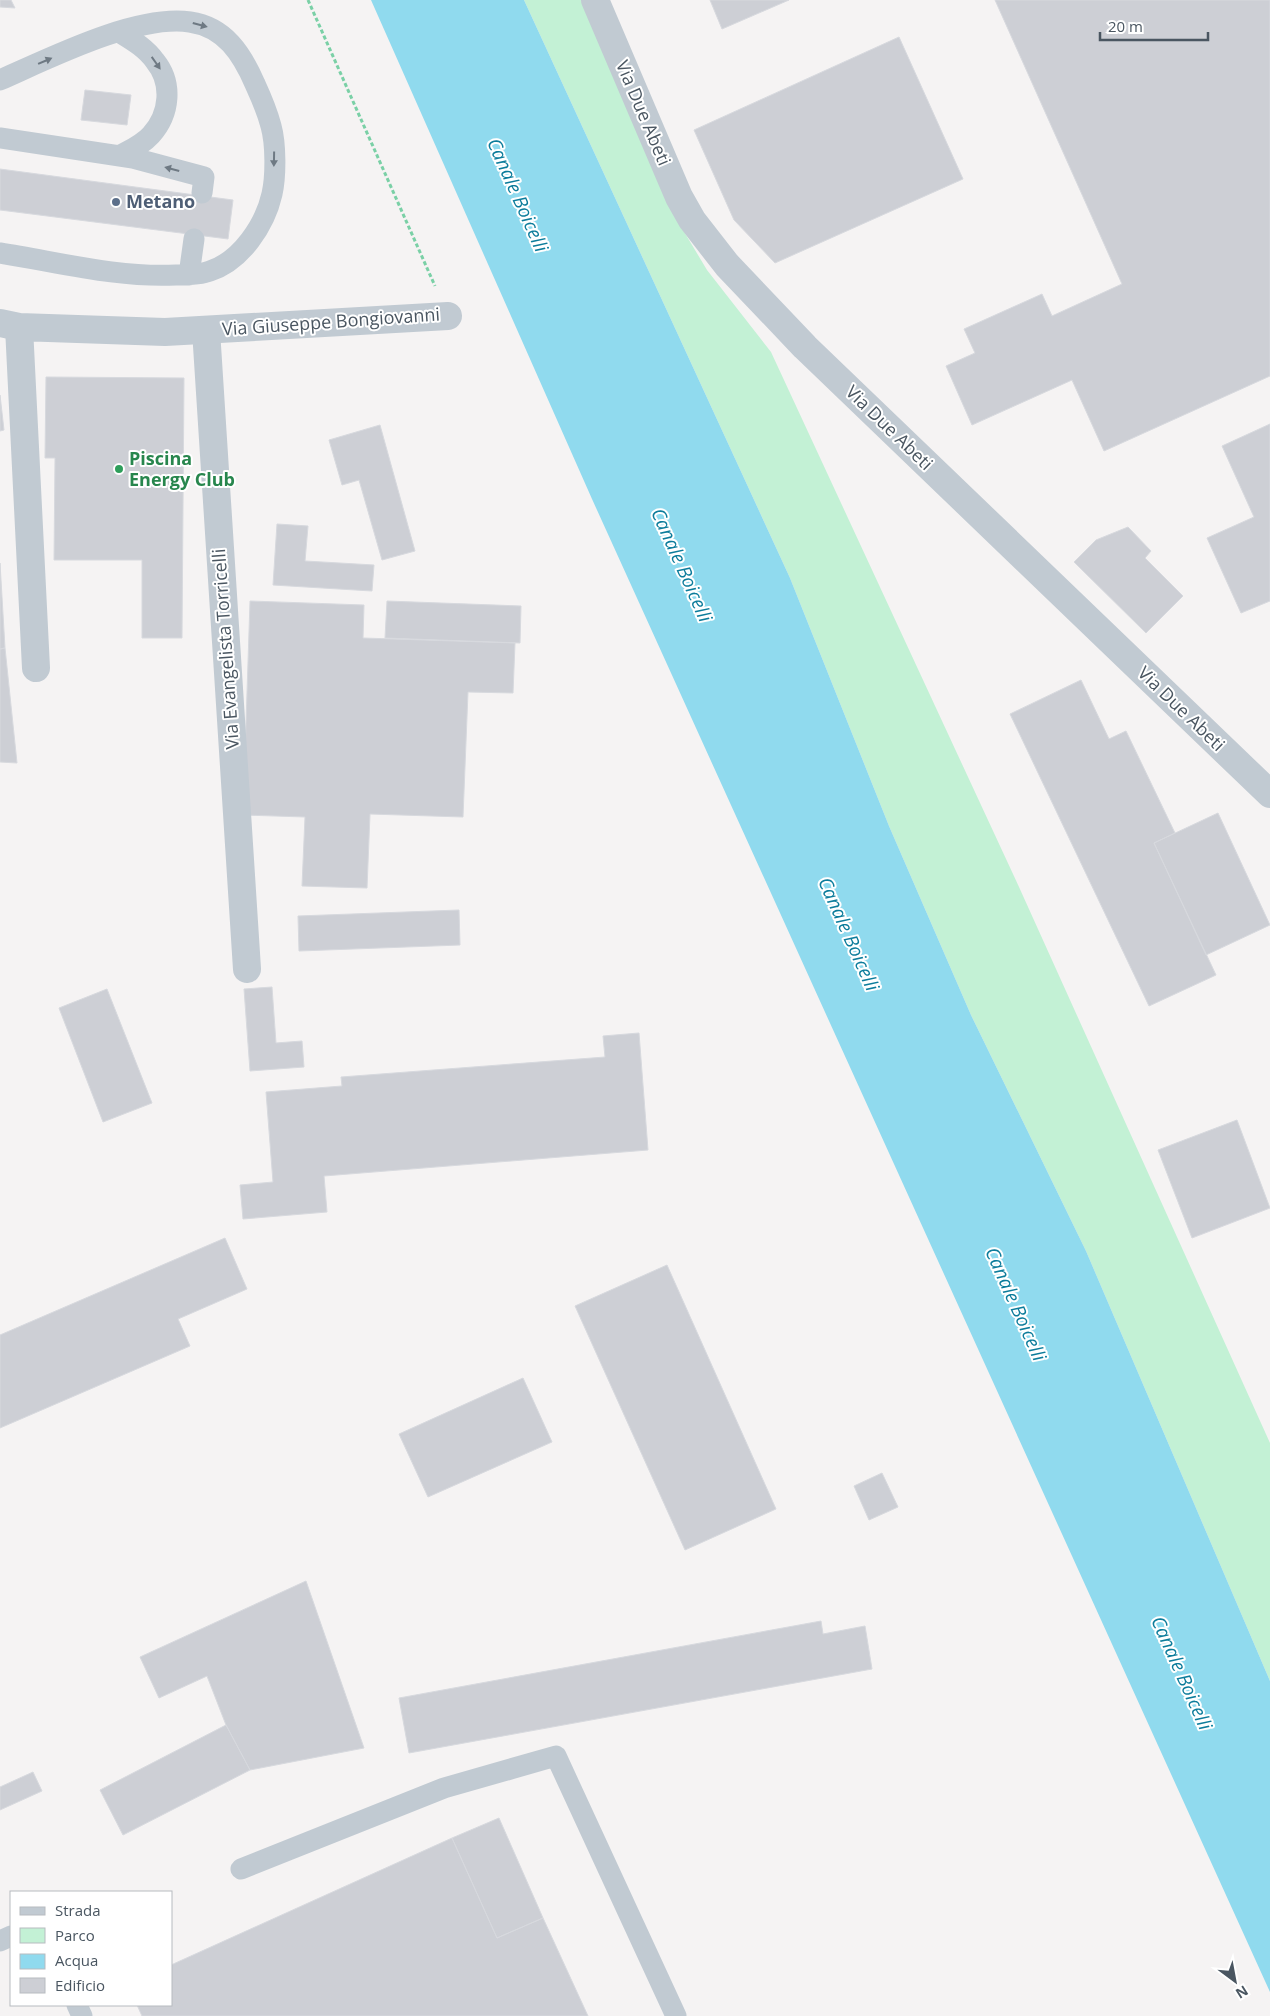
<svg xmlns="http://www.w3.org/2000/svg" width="1270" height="2016" viewBox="0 0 1270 2016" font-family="'Open Sans',sans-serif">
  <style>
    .green { fill: #c3f1d5 }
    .water { fill: #90daee }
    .building { fill: #cdcfd5; stroke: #d7d9de }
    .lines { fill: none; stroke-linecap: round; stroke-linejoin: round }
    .path { stroke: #7ad0a6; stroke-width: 3; stroke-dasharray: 4 2.5; stroke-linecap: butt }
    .lane { stroke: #c1cad2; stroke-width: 21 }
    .street { stroke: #c1cad2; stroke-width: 28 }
    .oneway { fill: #6e7983 }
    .service-dot { fill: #5c6f8a; stroke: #fff; stroke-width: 2 }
    .leisure-dot { fill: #2e9e5b; stroke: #fff; stroke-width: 2 }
    .labels { text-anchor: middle; stroke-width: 4; stroke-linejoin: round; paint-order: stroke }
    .street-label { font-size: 18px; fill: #4a5661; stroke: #fff }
    .service-label { font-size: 18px; font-weight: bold; fill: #4e5e75; stroke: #fff; text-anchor: start }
    .leisure-label { font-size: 18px; font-weight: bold; fill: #27864d; stroke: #fff; text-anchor: start }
    .water-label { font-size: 19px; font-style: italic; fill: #0c7c9b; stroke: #fff }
  </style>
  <rect width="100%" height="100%" fill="#f5f3f3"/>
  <path class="green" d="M 524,0 L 581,0 L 674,215 L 707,270 L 771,352 L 1019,887 L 1270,1443 L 1270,1681 L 1086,1251 L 971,1015 L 889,826 L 790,578 Z"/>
  <path class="water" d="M 371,0 L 524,0 L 790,578 L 889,826 L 971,1015 L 1086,1251 L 1270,1681 L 1270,1992 L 592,499 Z"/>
  <path class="building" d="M 0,0 L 11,0 L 15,8 L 0,7 Z
    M 710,0 L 789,0 L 722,29 Z
    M 995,0 L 1270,0 L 1270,376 L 1104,451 L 1072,380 L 972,425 L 946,366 L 975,353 L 964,329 L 1042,294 L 1052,316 L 1122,284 Z
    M 899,37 L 963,179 L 775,263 L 734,220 L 694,130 Z
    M 85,90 L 131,95 L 127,125 L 81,120 Z
    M 0,169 L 233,200 L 228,239 L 0,210 Z
    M 46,377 L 184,378 L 182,638 L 142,638 L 142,560 L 54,560 L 55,458 L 45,458 Z
    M 0,395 L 4,430 L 0,431 Z
    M 1270,424 L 1270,601 L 1241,613 L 1207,538 L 1254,517 L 1222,446 Z
    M 380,425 L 415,551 L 382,560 L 359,480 L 342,485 L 329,440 Z
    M 277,524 L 308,526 L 305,561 L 374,565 L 372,591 L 273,585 Z
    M 1128,527 L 1151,551 L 1145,558 L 1183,596 L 1146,633 L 1074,562 L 1096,540 Z
    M 0,563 L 5,648 L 0,649 Z
    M 250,601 L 364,605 L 363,638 L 515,643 L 513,693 L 468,692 L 463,817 L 370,814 L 367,888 L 302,886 L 305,817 L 243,815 Z
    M 387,601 L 521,606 L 520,643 L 385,638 Z
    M 5,648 L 17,763 L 0,762 L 0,649 Z
    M 1081,680 L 1109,739 L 1126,731 L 1175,833 L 1154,843 L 1216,975 L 1149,1006 L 1010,714 Z
    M 1218,813 L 1270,925 L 1206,955 L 1154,843 Z
    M 459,910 L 460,945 L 299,951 L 298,916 Z
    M 272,987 L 276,1043 L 302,1041 L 304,1067 L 250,1071 L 244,989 Z
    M 107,989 L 152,1103 L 103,1122 L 59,1008 Z
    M 639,1033 L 648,1150 L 324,1176 L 327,1212 L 243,1219 L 240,1185 L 273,1182 L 266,1092 L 342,1086 L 341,1077 L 605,1057 L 603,1036 Z
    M 1237,1120 L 1270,1208 L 1192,1238 L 1158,1150 Z
    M 225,1238 L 247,1289 L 178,1319 L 190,1346 L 0,1428 L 0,1335 Z
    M 667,1265 L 776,1509 L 685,1550 L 575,1306 Z
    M 523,1378 L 552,1442 L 428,1497 L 399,1434 Z
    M 882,1473 L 898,1507 L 869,1520 L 854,1486 Z
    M 306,1581 L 364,1748 L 250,1770 L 226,1725 L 207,1676 L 159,1698 L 140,1657 Z
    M 821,1621 L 823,1634 L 865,1626 L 872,1669 L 409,1753 L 399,1698 Z
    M 226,1725 L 250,1770 L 123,1835 L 100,1790 Z
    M 33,1772 L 42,1791 L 0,1810 L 0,1787 Z
    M 499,1818 L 543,1918 L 497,1938 L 452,1838 Z
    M 452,1838 L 497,1938 L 543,1918 L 588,2016 L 142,2016 L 137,2005 L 171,2005 L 171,1965 Z"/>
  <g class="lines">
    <path class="path" d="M 308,0 L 435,286"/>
    <path class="lane" d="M 0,80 C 50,58 137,14 190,22 C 225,27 242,54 255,84 C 261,97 267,111 271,126 C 276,144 276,176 272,194 C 265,225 241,261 210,271 C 200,275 187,275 176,275 C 118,278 58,262 0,253
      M 0,138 L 133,158 L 204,177 L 202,193
      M 119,156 C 130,150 142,145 151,135 C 170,114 173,83 155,61 C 146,48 132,40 119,32
      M 189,275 L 194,239
      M 241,1869 L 444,1788 L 556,1756 L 676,2016
      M 0,1941 L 11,1936
      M 77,2005 L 82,2016"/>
    <path class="street" d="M 595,0 L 679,197 L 692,220 L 727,265 L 805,347 L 1270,794
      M 0,323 L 19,327 L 165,332 L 448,316
      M 19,327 L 36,668
      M 206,330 L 247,969"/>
  </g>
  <defs><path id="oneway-solid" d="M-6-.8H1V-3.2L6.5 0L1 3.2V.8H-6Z" transform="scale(1.25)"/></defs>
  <g class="oneway">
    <use href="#oneway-solid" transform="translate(200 25) rotate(15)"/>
    <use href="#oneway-solid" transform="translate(45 61) rotate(-23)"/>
    <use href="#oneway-solid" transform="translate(156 63) rotate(55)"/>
    <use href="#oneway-solid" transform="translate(274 159) rotate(91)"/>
    <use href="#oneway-solid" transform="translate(172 169) rotate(-165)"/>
  </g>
  <circle class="service-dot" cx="116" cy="202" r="5"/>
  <circle class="leisure-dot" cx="119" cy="469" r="5"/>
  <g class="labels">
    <g class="street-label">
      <text transform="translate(643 113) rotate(67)" y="6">Via Due Abeti</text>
      <text transform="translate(331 322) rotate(-4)" y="6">Via Giuseppe Bongiovanni</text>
      <text transform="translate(889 428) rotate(44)" y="6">Via Due Abeti</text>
      <text transform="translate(226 649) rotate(-94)" y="6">Via Evangelista Torricelli</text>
      <text transform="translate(1181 709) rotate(44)" y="6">Via Due Abeti</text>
    </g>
    <g class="service-label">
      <text x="126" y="208">Metano</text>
    </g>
    <g class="leisure-label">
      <text x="129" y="465">Piscina<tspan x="129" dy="21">Energy Club</tspan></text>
    </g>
    <g class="water-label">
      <text transform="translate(518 195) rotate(66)" y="7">Canale Boicelli</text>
      <text transform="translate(682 565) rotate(66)" y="7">Canale Boicelli</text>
      <text transform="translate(849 934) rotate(66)" y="7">Canale Boicelli</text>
      <text transform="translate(1016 1304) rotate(66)" y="7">Canale Boicelli</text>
      <text transform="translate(1182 1673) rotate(66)" y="7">Canale Boicelli</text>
    </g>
  </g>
  <rect x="10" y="1891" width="162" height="115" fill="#ffffff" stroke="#b7bbc0"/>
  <rect x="20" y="1907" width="25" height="8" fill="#c1cad2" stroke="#b7bbc0"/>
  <text x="55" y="1916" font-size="15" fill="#4a5661">Strada</text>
  <rect x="20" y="1928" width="25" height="15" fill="#c3f1d5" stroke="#b7bbc0"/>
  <text x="55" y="1941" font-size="15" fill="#4a5661">Parco</text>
  <rect x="20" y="1954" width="25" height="15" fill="#90daee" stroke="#b7bbc0"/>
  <text x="55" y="1966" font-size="15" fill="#4a5661">Acqua</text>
  <rect x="20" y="1978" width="25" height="15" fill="#cdcfd5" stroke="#b7bbc0"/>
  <text x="55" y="1991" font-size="15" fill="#4a5661">Edificio</text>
  <g transform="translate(1235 1981) rotate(148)" stroke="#ffffff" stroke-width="4" paint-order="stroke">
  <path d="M0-4L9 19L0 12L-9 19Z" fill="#4a5661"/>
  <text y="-8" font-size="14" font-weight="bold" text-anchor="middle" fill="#4a5661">N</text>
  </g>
  <path d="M1100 32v8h108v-8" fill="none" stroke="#4a5661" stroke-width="2.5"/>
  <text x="1108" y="32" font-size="15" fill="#4a5661" stroke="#ffffff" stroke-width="4" paint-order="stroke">20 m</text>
</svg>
